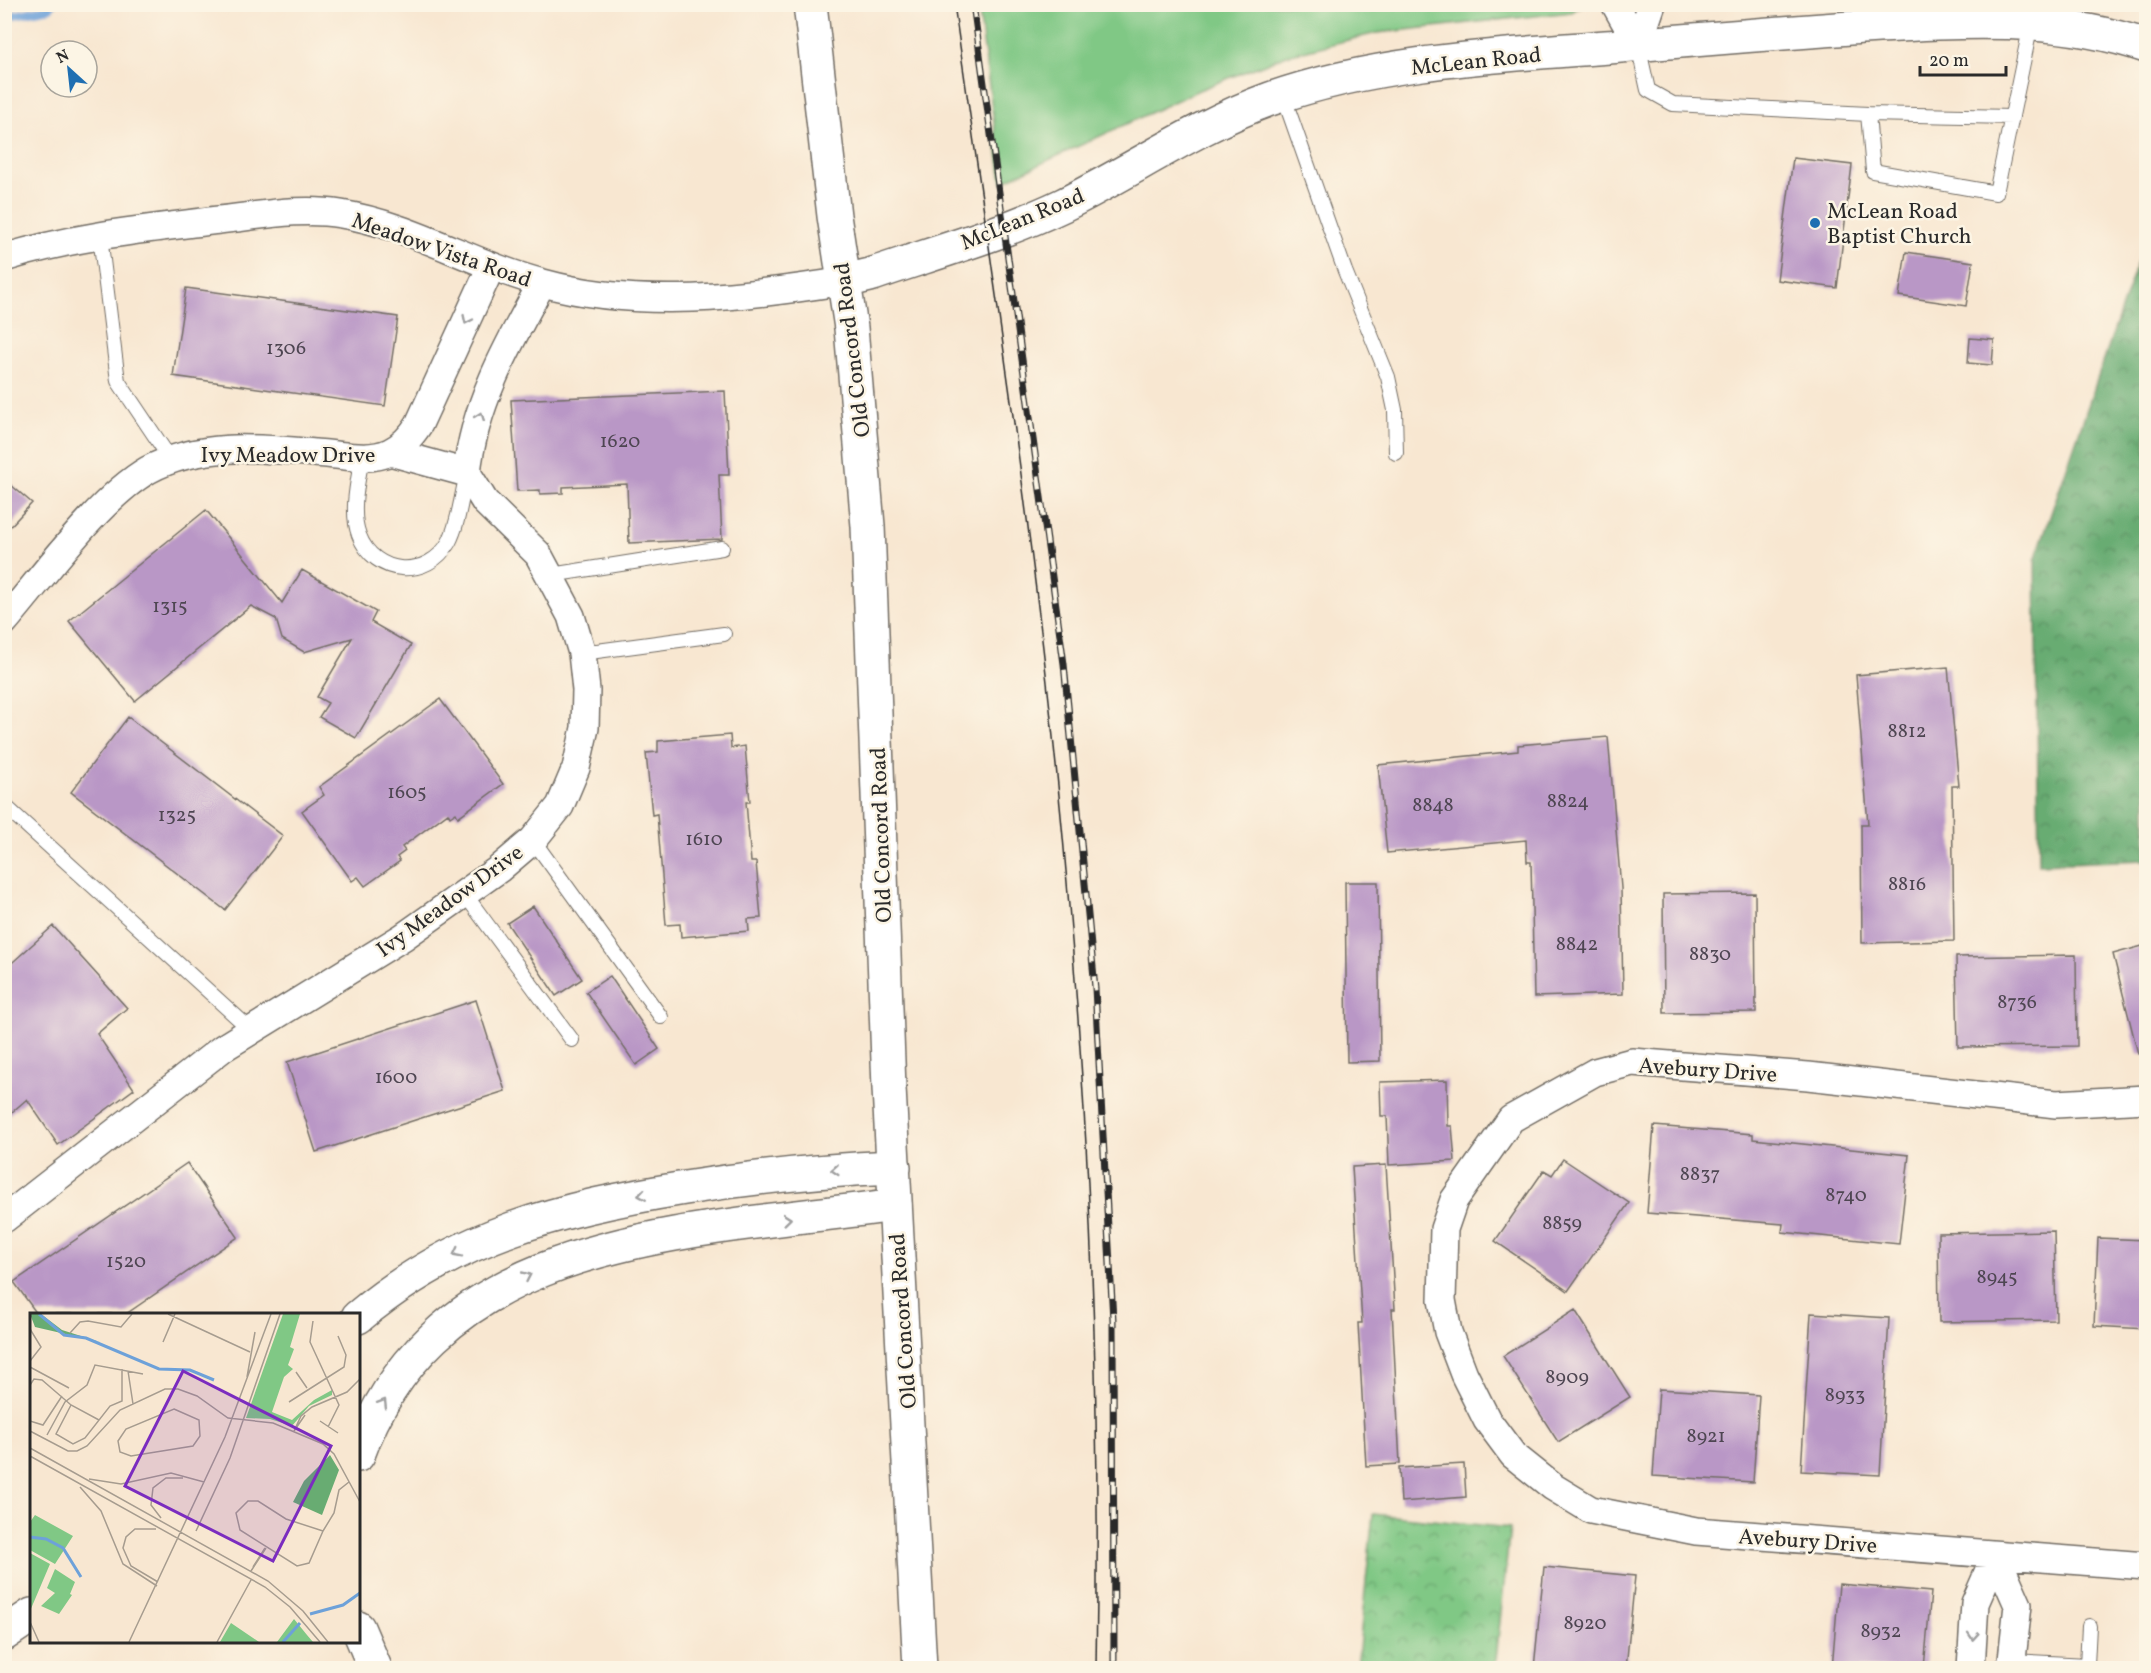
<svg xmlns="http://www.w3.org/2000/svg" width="2151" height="1673" viewBox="0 0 2151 1673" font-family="Vollkorn,serif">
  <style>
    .green { fill: #80c885; stroke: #567a58; stroke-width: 1.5 }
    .forest { fill: url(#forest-crowns); stroke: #4a6c4e; stroke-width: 1.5 }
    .park { fill: url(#park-crowns); stroke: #567a58; stroke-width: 1.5 }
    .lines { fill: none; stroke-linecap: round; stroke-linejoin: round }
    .stream { stroke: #6da1d9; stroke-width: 8 }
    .building { fill: #b997c6 }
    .lane-casing { stroke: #736d65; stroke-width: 16 }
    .street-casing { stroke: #736d65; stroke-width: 30 }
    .secondary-casing { stroke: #736d65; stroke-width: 36 }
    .primary-casing { stroke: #736d65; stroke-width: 36 }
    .lane { stroke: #fff; stroke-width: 14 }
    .street { stroke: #fff; stroke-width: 27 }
    .secondary { stroke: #fff; stroke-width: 33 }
    .primary { stroke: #fff; stroke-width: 33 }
    .tram { stroke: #2b2b2b; stroke-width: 1.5 }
    .rail-casing { stroke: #2b2b2b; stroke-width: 7 }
    .rail { stroke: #fcf5e5; stroke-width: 4.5; stroke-dasharray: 14; stroke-linecap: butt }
    .oneway { stroke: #a0a0a0 }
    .poi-dot { fill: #1f6fb2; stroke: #fcf5e5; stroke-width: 2 }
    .labels { text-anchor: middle; stroke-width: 5; stroke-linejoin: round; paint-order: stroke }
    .number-label { font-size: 20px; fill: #4e4652 }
    .street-label { font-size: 22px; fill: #2b2b2b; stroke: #fcf5e5 }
    .poi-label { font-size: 22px; fill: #2b2b2b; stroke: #fcf5e5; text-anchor: start }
    .inset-river { fill: none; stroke: #6da1d9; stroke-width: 3 }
    .inset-road { fill: none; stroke: #a69c8f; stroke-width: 1.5 }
    .view { fill: #7b2cbf; fill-opacity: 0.15; stroke: #7b2cbf; stroke-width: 3 }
    .inset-edge { fill: none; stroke: #2b2b2b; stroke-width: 3 }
  </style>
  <defs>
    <pattern id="forest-crowns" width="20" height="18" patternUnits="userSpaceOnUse" patternTransform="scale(1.5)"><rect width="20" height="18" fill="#68ac72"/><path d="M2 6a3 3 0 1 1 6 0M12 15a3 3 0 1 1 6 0" fill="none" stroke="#568c5e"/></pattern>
    <pattern id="park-crowns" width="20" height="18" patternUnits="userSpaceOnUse" patternTransform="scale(1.5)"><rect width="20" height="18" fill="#80c885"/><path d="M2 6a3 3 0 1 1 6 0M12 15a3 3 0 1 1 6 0" fill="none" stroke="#69a36d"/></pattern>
  </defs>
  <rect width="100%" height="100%" fill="#fcf5e5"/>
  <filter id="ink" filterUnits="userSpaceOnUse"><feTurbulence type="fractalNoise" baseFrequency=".0167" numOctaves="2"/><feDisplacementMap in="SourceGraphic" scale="12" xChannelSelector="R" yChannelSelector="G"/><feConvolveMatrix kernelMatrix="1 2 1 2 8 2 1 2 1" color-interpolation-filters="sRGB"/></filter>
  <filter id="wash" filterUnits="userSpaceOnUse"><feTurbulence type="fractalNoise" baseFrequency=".008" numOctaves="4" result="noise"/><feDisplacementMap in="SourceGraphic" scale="24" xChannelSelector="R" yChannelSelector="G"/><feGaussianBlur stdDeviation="1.35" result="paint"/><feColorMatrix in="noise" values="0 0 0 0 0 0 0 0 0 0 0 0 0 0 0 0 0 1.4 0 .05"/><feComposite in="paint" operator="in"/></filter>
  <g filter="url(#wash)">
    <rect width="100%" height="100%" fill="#f8e7d1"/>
    <path class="green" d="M 978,5 L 978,4 L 1583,5 L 1572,12 L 1377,33 L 1287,55 L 1199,90 L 1002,182 Z"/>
    <path class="forest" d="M 2146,237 L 2146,860 L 2039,864 L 2035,560 Z"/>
    <path class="park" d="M 1373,1514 L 1510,1528 L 1495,1668 L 1357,1668 Z"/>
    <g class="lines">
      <path class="stream" d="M 4,17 L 50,8 L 52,4"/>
    </g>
    <g id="blocks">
      <path class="building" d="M 1793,158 L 1852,165 L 1837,288 L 1777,280 Z
        M 1906,252 L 1973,262 L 1966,306 L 1899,296 Z
        M 186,288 L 398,317 L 385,406 L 173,376 Z
        M 1970,338 L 1994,340 L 1992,365 L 1968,363 Z
        M 725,391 L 729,475 L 719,475 L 722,539 L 629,543 L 627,484 L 563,487 L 563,493 L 540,494 L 540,490 L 517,491 L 511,400 Z
        M 4,479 L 32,503 L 4,533 Z
        M 206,510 L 282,603 L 302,570 L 376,612 L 371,622 L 411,645 L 356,738 L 319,717 L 328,703 L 317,697 L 352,638 L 304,652 L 282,639 L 276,619 L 251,606 L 135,701 L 69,621 Z
        M 1948,667 L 1959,786 L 1952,786 L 1954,941 L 1862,943 L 1861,824 L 1868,824 L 1856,675 Z
        M 440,699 L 503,784 L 458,817 L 456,813 L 450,817 L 448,813 L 402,847 L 405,851 L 397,857 L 400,861 L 365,886 L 358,877 L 352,881 L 302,811 L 324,795 L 319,787 Z
        M 128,717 L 283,836 L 225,910 L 71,792 Z
        M 730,735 L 731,748 L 745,746 L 750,802 L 746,802 L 751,862 L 756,862 L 761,918 L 748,919 L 749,931 L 681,937 L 680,924 L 666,925 L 657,814 L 652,815 L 646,753 L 658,752 L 658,741 Z
        M 1608,737 L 1621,888 L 1623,994 L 1534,997 L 1531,862 L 1527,862 L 1526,840 L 1387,853 L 1378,765 L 1518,751 L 1518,745 Z
        M 1345,882 L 1378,882 L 1380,1061 L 1347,1062 Z
        M 1755,893 L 1756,1012 L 1664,1013 L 1663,894 Z
        M 533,906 L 582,979 L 556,996 L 507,923 Z
        M 53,926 L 127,1008 L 97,1034 L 134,1089 L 58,1145 L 27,1099 L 4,1119 L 4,970 Z
        M 2146,945 L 2146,1053 L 2138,1054 L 2113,954 Z
        M 2076,955 L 2077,1046 L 1958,1047 L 1956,957 Z
        M 610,976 L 659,1049 L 636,1065 L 586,992 Z
        M 476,1000 L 505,1091 L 316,1152 L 287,1062 Z
        M 1447,1080 L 1448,1126 L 1452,1126 L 1455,1161 L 1389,1165 L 1387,1116 L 1381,1116 L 1380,1082 Z
        M 1654,1126 L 1753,1134 L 1753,1139 L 1909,1155 L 1899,1244 L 1782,1232 L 1783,1224 L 1647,1213 Z
        M 1563,1159 L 1629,1203 L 1568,1291 L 1495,1241 L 1544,1170 L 1552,1175 Z
        M 187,1163 L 238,1237 L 126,1314 L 37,1314 L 14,1282 Z
        M 1386,1165 L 1395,1309 L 1392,1309 L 1400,1464 L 1366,1466 L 1358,1323 L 1362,1323 L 1352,1167 Z
        M 2054,1231 L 2056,1320 L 1939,1322 L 1938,1233 Z
        M 2098,1238 L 2146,1240 L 2146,1329 L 2094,1326 Z
        M 1575,1310 L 1630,1397 L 1558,1442 L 1503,1356 Z
        M 1811,1313 L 1889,1318 L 1880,1475 L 1801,1471 Z
        M 1659,1389 L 1759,1395 L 1753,1482 L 1653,1476 Z
        M 1464,1464 L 1466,1497 L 1401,1502 L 1399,1468 Z
        M 1544,1567 L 1635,1576 L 1626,1668 L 1534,1668 Z
        M 1839,1584 L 1931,1592 L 1924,1668 L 1832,1668 Z"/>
    </g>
  </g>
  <g filter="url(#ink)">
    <use href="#blocks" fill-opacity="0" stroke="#736d65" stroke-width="1.5"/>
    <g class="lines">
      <g class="lane-casing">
        <path id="lane" d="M 1638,45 L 1648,90 L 1673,104 L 1868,114 L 2012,117
          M 1283,95 L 1345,271 L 1388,377 L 1395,410 L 1396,453
          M 1868,114 L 1873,171 L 1996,193 L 2031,24
          M 100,236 L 118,381 L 171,460
          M 362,457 C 358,481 350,511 359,535 C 374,576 428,580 449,542 C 459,523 461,496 467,475
          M 551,575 L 722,548
          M 582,653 L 724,634
          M 4,805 L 251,1030
          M 533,840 L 661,1017
          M 464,893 L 572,1040
          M 2012,1661 L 2087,1665 L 2089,1626"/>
      </g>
      <g class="street-casing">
        <path id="street" d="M 1615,4 L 1638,45
          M 1638,45 L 1652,4
          M 4,258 C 74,236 147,229 219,220 C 259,216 300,207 341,214 C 411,225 474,265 543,283 C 641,310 745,297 845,281
          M 390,452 L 467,473
          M 4,622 C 43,577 98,499 148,470 C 202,440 268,449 327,454 C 347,456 371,461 390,452 C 403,446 412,435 419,424 L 491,267
          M 2146,1099 L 2056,1104 L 1808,1076 L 1632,1062 L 1595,1072 L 1511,1119 L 1454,1200 L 1444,1229 L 1442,1300 L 1448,1332 L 1464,1374 L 1487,1420 L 1513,1455 L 1553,1487 L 1591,1510 L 1696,1531 L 2146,1566
          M 4,1219 L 223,1048 L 403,937 L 499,869 L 533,840 L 560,806 L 576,768 L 585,728 L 586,690 L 582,653 L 571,616 L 538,554 L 485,502 L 467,473 C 474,404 509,343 542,283
          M 1996,1555 L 2018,1605 L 2011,1668
          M 1971,1668 L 1975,1603 L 1996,1555"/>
      </g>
      <g class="secondary-casing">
        <path id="secondary" d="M 810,4 L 834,216 L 851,328 L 868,526 L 889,1088 L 920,1668
          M 845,281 L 870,275 C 934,253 1002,234 1063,205 C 1132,171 1198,125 1270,99 C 1390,57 1519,55 1644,44 C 1713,38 1781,33 1850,28 C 1948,22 2052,13 2146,46"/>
      </g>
      <g class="primary-casing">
        <path id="primary" d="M 358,1317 C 457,1234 561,1208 685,1188 C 755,1177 823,1170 894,1167
          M 358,1455 C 439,1229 697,1233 895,1205
          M 358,1628 L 375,1668
          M 4,1634 L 32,1615"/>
      </g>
      <use href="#lane" class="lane"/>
      <use href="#street" class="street"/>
      <use href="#secondary" class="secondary"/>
      <use href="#primary" class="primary"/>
      <path class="tram" d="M 954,4 C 995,293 1041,581 1066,871 C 1090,1136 1101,1402 1096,1668"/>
      <g class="rail-casing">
        <path id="rail" d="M 973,4 L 1064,664 L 1095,988 L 1113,1320 L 1114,1668"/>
      </g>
      <use href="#rail" class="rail"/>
    </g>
    <defs><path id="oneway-chevron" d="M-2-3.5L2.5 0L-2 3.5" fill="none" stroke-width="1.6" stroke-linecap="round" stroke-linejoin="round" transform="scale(1.5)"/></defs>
    <g class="oneway">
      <use href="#oneway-chevron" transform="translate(467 320) rotate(115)"/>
      <use href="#oneway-chevron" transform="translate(480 416) rotate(-70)"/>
      <use href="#oneway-chevron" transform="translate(835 1170) rotate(176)"/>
      <use href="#oneway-chevron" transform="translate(642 1195) rotate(171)"/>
      <use href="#oneway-chevron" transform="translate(787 1219) rotate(-6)"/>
      <use href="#oneway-chevron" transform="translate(457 1253) rotate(153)"/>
      <use href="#oneway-chevron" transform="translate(527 1276) rotate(-25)"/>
      <use href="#oneway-chevron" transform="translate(383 1403) rotate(-58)"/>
      <use href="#oneway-chevron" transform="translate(1973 1636) rotate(94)"/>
    </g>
  </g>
  <circle class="poi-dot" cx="1815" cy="223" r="6"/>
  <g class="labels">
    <g class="number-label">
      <text x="286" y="354">1306</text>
      <text x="620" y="447">1620</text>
      <text x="170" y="612">1315</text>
      <text x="1907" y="737">8812</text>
      <text x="407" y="798">1605</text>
      <text x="1568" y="807">8824</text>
      <text x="1433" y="811">8848</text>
      <text x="177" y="821">1325</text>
      <text x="704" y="845">1610</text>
      <text x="1907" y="890">8816</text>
      <text x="1577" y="950">8842</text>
      <text x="1710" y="960">8830</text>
      <text x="2017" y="1008">8736</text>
      <text x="396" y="1083">1600</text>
      <text x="1700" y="1180">8837</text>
      <text x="1846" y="1201">8740</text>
      <text x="1562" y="1229">8859</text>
      <text x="126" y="1267">1520</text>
      <text x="1997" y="1283">8945</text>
      <text x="1567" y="1383">8909</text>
      <text x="1845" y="1401">8933</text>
      <text x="1706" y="1442">8921</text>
      <text x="1585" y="1629">8920</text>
      <text x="1881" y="1637">8932</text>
    </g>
    <g class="street-label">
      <text transform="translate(1476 60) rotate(-6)" y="8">McLean Road</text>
      <text transform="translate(1022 218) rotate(-22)" y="8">McLean Road</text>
      <text transform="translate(442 249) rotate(19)" y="8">Meadow Vista Road</text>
      <text transform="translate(851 350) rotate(-97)" y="8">Old Concord Road</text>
      <text x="288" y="462">Ivy Meadow Drive</text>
      <text transform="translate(880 835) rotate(-92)" y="8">Old Concord Road</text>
      <text transform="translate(449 900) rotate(-36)" y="8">Ivy Meadow Drive</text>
      <text transform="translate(1708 1069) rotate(4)" y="8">Avebury Drive</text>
      <text transform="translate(902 1321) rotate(-94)" y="8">Old Concord Road</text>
      <text transform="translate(1808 1540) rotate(4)" y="8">Avebury Drive</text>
    </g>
    <g class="poi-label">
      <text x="1827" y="218">McLean Road<tspan x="1827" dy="25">Baptist Church</tspan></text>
    </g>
  </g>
  <g transform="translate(30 1313)">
    <rect width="330" height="330" fill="#f8e7d1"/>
    <path d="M 253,1 L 270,1 L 260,34 L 264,36 L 258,52 L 263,56 L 254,64 L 242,99 L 262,107 L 284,87 L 302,77 L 302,82 L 279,93 L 262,113 L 240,106 L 216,105 ZM 0,240 L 20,251 L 0,298 ZM 25,256 L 45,269 L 40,281 L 42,282 L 29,301 L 11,293 L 25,280 L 17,275 ZM 201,310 L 229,329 L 190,329 Z" fill="#80c885"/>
    <path d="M 0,1 L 11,1 L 32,17 L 70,29 L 5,14 ZM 300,142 L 309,157 L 292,202 L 263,189 L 274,168 Z" fill="#68ac72"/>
    <path d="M 5,202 L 43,223 L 25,251 L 0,237 L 0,209 ZM 264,306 L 277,322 L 283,329 L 247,329 Z" fill="#80c885"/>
    <path class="inset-river" d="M 9,1 L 34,22 L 56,25 L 129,56 L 160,57 L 184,67M 0,224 L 16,226 L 33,235 L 51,264M 280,301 L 313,292 L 330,280M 253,329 L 270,310"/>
    <path class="inset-road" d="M 138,1 L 220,39M 283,8 L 280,29 L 309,92 L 298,114M 0,16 L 11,34 L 0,48M 40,20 L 50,9 L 58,8 L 91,14 L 102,1M 133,29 L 145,1M 0,54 L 39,75M 98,58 L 103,91M 266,59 L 277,75M 217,64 L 225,19M 0,72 L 4,66 L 12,67 L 41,92 L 69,107M 259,89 L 314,54 L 316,42 L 308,23M 41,92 L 26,121 L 43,131 L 55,125 L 80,93 L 92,88 L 92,56M 144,96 L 169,107 L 170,123 L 163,133 L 101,143 L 90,139 L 88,128 L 96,116 ZM 0,108 L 13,112 L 32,83M 290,108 L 308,120M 0,118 L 38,138 L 47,138 L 57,133 L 90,97 L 135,76 L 148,76 L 167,83 L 198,105 L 243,110 L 293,131 L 304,141 L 330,189M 264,118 L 271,103 L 282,94 L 317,79 L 330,66M 264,118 L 275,102M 17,122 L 35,89 L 57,72 L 65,52 L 113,61M 0,135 L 238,268 L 273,298 L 298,329M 0,143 L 235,274 L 260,294 L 290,329M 59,166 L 91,171 L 141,160 L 174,169M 50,174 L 71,198 L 93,251 L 127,273M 218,188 L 228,188 L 256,206 L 293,218 L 279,250 L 267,253 L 210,217 L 206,200 ZM 131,205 L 121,192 L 123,175 L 136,165 L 153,165M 126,216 L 105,216 L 96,224 L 93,235 L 101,253 L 128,269M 166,218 L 200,145 L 250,1M 293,218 L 304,200 L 309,177 L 319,169M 223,254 L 235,235M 221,258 L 236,235M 0,309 L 9,329M 99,329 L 195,124 L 241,1M 187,329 L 221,267"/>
    <path class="view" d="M 153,58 L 301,133 L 243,248 L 95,173 Z"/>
    <rect width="330" height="330" class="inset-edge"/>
  </g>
  <rect width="2151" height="1673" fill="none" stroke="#fcf5e5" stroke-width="24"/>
  <g transform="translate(69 69) rotate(333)"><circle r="28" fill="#fcf5e5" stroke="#a8a49b" stroke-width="1.5"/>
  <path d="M0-4.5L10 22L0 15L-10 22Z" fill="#1f6fb2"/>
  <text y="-9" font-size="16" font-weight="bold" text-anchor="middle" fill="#2b2b2b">N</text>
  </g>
  <path d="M1920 66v9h86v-9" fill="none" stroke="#2b2b2b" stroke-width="3"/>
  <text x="1929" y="66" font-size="18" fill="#2b2b2b" stroke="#fcf5e5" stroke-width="4.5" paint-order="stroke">20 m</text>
</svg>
